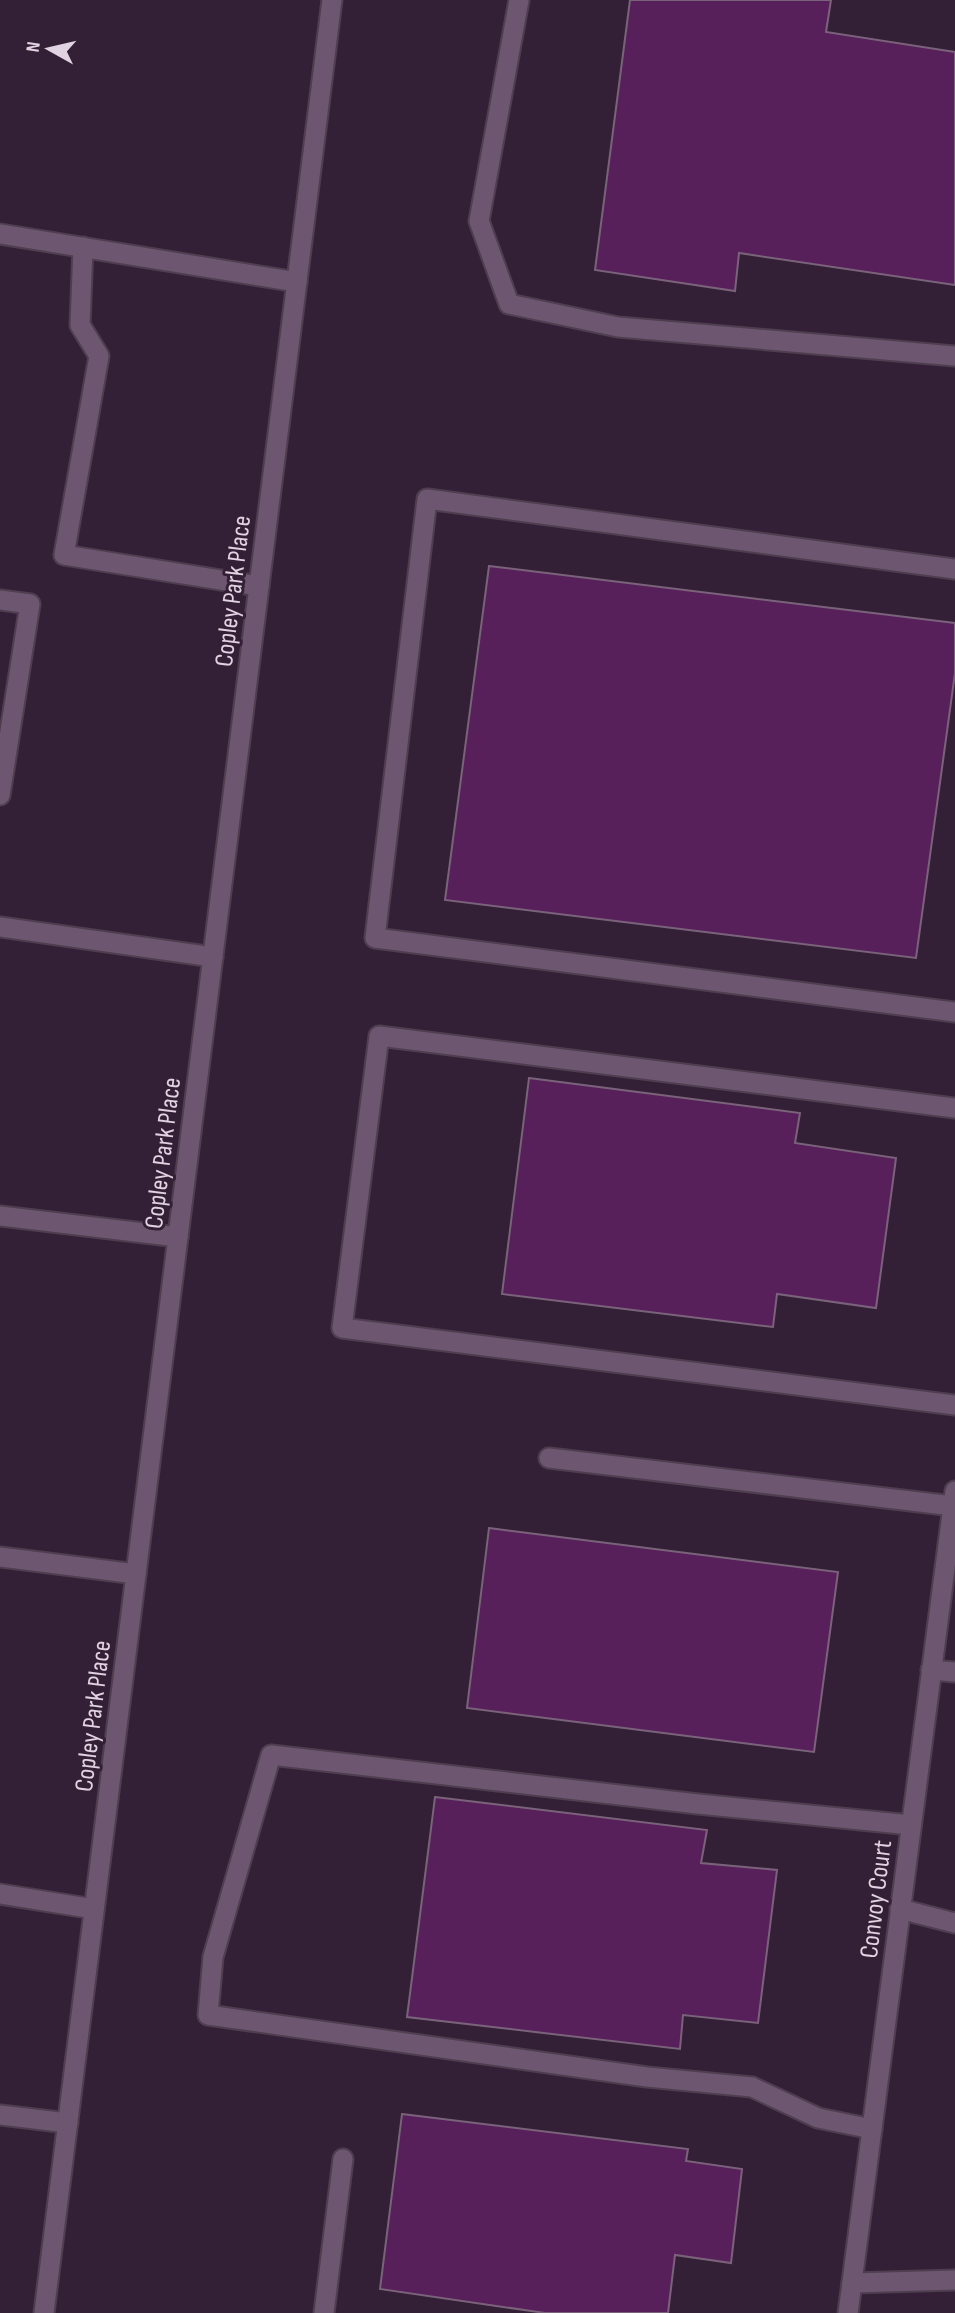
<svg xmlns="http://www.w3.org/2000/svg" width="955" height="2313" viewBox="0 0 955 2313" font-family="'Sofia Sans Condensed',sans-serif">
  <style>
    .building { fill: #57205b; stroke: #7a627b; stroke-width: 2 }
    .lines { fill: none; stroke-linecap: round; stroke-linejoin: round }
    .service-casing { stroke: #4e3e50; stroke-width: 23 }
    .tertiary-casing { stroke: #4e3e50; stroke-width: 23 }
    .secondary-casing { stroke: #4e3e50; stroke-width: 23 }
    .service { stroke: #6d566f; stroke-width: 19 }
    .tertiary { stroke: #6d566f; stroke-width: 19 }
    .secondary { stroke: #6d566f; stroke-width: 19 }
    .labels { text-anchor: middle; stroke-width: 6; stroke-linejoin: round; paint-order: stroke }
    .street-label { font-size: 26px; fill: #e1d3e1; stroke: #342036 }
  </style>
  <rect width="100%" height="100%" fill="#342036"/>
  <path class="building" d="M 630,0 L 831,0 L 826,32 L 955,52 L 955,285 L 739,253 L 735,291 L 595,270 Z
    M 489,566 L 955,623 L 955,673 L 916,958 L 445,900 Z
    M 529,1078 L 800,1113 L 795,1143 L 896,1158 L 876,1308 L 777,1294 L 773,1327 L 502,1294 Z
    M 489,1528 L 838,1572 L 814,1752 L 467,1708 Z
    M 435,1797 L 707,1830 L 701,1863 L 777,1870 L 758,2023 L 683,2015 L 680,2049 L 407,2017 Z
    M 402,2114 L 688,2149 L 686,2161 L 742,2169 L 731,2263 L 675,2255 L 668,2313 L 545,2313 L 380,2289 Z"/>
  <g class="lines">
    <g class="service-casing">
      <path id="service" d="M 519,0 L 479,221 L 509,304 L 618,327 L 955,356
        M 0,234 L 297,282
        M 83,247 L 80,325 L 99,356 L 64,555 L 259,586
        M 955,569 L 427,499 L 375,938 L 955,1012
        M 0,600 L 30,604 L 0,795
        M 0,927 L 213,957
        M 955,1108 L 379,1036 L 342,1328 L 955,1405
        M 0,1216 L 178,1237
        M 549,1458 L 953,1506
        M 0,1557 L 136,1574
        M 931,1670 L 955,1672
        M 0,1894 L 94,1909
        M 900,1909 L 955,1923
        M 0,2115 L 68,2123
        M 872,2129 L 818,2118 L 752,2087 L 647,2077 L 208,2015 L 213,1957 L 271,1755 L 698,1804 L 911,1825
        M 852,2283 L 955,2280
        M 324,2313 L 343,2159"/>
    </g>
    <g class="tertiary-casing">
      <path id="tertiary" d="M 848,2313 L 955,1491"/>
    </g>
    <g class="secondary-casing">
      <path id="secondary" d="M 44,2313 L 332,0"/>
    </g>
    <use href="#service" class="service"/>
    <use href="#tertiary" class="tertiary"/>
    <use href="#secondary" class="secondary"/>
  </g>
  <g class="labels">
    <g class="street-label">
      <text transform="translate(232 591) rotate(-83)" y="9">Copley Park Place</text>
      <text transform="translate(162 1153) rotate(-83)" y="9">Copley Park Place</text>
      <text transform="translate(92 1716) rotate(-83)" y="9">Copley Park Place</text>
      <text transform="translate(875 1899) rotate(-83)" y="9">Convoy Court</text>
    </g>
  </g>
  <g transform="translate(49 49) rotate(278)" stroke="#342036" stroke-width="5" paint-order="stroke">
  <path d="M0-5L12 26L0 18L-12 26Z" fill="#e1d3e1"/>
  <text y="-10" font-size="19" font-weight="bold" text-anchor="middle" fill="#e1d3e1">N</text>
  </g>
</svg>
